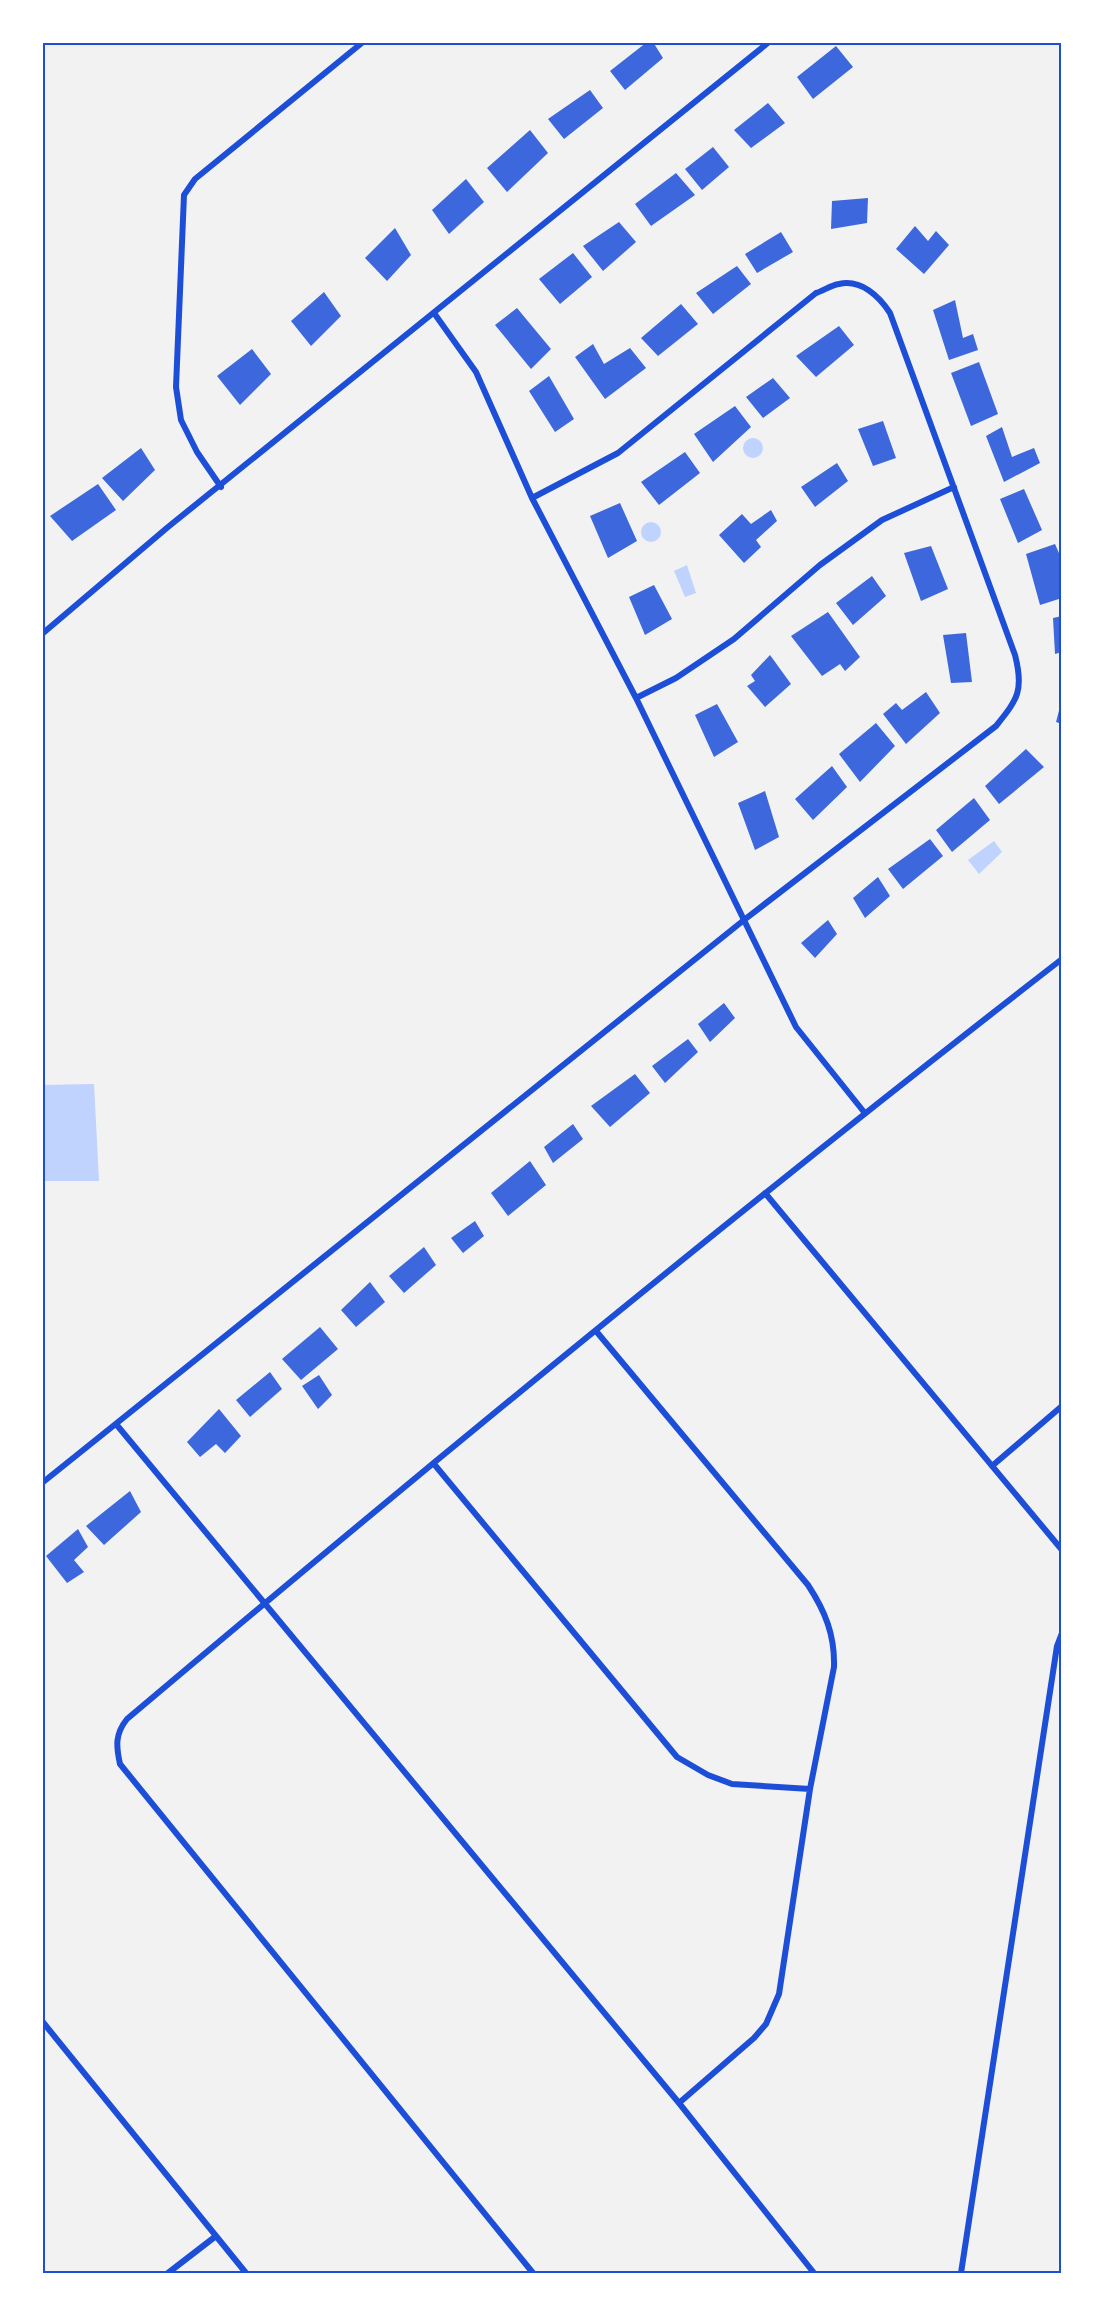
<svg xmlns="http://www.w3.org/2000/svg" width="1104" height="2315" viewBox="0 0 1104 2315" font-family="'IBM Plex Sans',sans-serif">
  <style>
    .water { fill: #bfd3fe }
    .building { fill: #3d67dc }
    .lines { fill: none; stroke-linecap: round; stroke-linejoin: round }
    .minor { stroke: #1d4ed8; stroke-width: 6 }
    .neatline { fill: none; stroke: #1d4ed8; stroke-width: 2 }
  </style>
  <rect width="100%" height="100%" fill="#f2f2f2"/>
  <path class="water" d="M743 448a10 10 0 1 1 20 0a10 10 0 1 1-20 0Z
    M641 532a10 10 0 1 1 20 0a10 10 0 1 1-20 0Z
    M 687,565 L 696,593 L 685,597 L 674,571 Z
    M 994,841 L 1002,852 L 979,874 L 968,860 Z
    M 94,1084 L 99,1181 L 42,1181 L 42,1085 Z"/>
  <path class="building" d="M 647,42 L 653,42 L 663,58 L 625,90 L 610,71 Z
    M 836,46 L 853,67 L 813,99 L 797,77 Z
    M 590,90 L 603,108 L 564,139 L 548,119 Z
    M 768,103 L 785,123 L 751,148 L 734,130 Z
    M 530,130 L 548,153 L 507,192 L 487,168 Z
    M 713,147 L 729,167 L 702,190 L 685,169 Z
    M 676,173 L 695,195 L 651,226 L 635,204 Z
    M 466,179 L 484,202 L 449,234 L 432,210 Z
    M 868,198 L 867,223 L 831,229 L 832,201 Z
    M 619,222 L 636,242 L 603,271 L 583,246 Z
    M 915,226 L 928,241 L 936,231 L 949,245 L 924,274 L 896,249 Z
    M 395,228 L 411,255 L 387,281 L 365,258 Z
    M 781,232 L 793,252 L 757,273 L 745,254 Z
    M 573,253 L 592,277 L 560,304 L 539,279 Z
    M 737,266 L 751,284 L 713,314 L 696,293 Z
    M 324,292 L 341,316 L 311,346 L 291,321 Z
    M 955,300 L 963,338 L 973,334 L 978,350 L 949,360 L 933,310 Z
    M 681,304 L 698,324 L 658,356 L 641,338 Z
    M 517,308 L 551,349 L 531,369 L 495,325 Z
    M 839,326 L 854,345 L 816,377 L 796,356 Z
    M 593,344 L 604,364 L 630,348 L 646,368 L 605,399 L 575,357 Z
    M 252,349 L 271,374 L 240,405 L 217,376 Z
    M 979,362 L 998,414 L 971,426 L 951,373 Z
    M 549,376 L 574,419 L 555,432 L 529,391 Z
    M 773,378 L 790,398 L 763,418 L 746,397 Z
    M 735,406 L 751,427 L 713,462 L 694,434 Z
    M 883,421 L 896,458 L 873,466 L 858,429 Z
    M 1002,427 L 1012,457 L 1034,448 L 1040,463 L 1004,482 L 986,436 Z
    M 141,448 L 155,470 L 123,501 L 102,478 Z
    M 685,452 L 700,473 L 659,505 L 641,482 Z
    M 837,463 L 848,481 L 815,507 L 801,487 Z
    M 98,484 L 116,510 L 72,541 L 50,516 Z
    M 1024,489 L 1042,530 L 1018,543 L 1000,499 Z
    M 620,503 L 637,541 L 608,558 L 590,516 Z
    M 771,510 L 777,521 L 756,540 L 761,547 L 744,563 L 719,535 L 742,514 L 751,524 Z
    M 1055,544 L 1062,560 L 1062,598 L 1040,605 L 1026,554 Z
    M 931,546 L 948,589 L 921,601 L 904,553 Z
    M 872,576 L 886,596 L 853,625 L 836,603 Z
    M 654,585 L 672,619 L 645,635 L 629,597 Z
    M 828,612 L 860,657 L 845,671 L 840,664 L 822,676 L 791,636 Z
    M 1062,616 L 1062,652 L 1055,654 L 1053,618 Z
    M 966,633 L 972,682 L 951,683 L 943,635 Z
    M 770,655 L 791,684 L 765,707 L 747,686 L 755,681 L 751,675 Z
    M 926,692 L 940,713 L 906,744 L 883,714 L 896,703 L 902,710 Z
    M 1061,703 L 1062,703 L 1062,724 L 1056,722 Z
    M 717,704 L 738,742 L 714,757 L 695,715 Z
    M 876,723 L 895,746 L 860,782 L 839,754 Z
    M 1026,749 L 1044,767 L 999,804 L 985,786 Z
    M 832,766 L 847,787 L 813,820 L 795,799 Z
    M 765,791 L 779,837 L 755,850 L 738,803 Z
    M 974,798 L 990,820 L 952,852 L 936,830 Z
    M 930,839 L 943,856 L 903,889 L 888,869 Z
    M 878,877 L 890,896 L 865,918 L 853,898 Z
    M 828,920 L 837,934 L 815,958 L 801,943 Z
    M 724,1003 L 735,1018 L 710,1042 L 698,1024 Z
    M 688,1039 L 698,1052 L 665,1083 L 652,1066 Z
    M 635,1074 L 650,1093 L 610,1127 L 591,1106 Z
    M 573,1124 L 583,1139 L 553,1163 L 544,1147 Z
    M 530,1161 L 546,1185 L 508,1216 L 491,1193 Z
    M 475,1221 L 484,1236 L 463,1253 L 451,1238 Z
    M 424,1247 L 436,1265 L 404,1293 L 389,1276 Z
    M 370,1282 L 385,1302 L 356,1327 L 341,1310 Z
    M 320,1327 L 338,1349 L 301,1380 L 282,1359 Z
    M 270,1372 L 282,1389 L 250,1417 L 236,1400 Z
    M 319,1375 L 332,1395 L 318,1409 L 302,1386 Z
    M 219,1409 L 241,1436 L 225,1453 L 216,1444 L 200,1457 L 187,1442 Z
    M 130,1491 L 141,1512 L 104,1545 L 86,1526 Z
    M 78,1529 L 88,1547 L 74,1560 L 84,1572 L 67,1583 L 46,1556 Z"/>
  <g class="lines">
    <path class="minor" d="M 434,313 L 476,372 L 532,498 L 636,698 L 796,1027 L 864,1112
      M 221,487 L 197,452 L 181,420 L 176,387 L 184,195 L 195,179 L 363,42
      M 42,634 L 168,527 L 769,42
      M 636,698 L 676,678 L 734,639 L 820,565 L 882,520 L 954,487
      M 765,1193 L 1062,1550
      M 596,1331 L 808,1585 C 825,1611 835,1635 834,1667 L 810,1789 L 779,1994 L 766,2024 L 754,2038 L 679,2103
      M 116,1424 L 679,2103 L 814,2273
      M 434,1464 L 677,1757 L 708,1775 L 732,1784 L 810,1789
      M 992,1466 L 1062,1406
      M 42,1483 L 744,920 L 996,726 C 1018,699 1024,690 1015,655 L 890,313 C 879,296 861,279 839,284 C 831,285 823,291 816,293 L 618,453 L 532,498
      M 42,2021 L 246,2273
      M 168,2273 L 216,2236
      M 533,2273 L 120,1764 C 116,1746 115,1734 127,1719 C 434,1460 745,1205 1062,959
      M 961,2273 L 1057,1646 L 1062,1633"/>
  </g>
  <rect width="1104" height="2315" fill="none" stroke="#ffffff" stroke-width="87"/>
  <rect x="44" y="44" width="1016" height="2228" class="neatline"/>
</svg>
